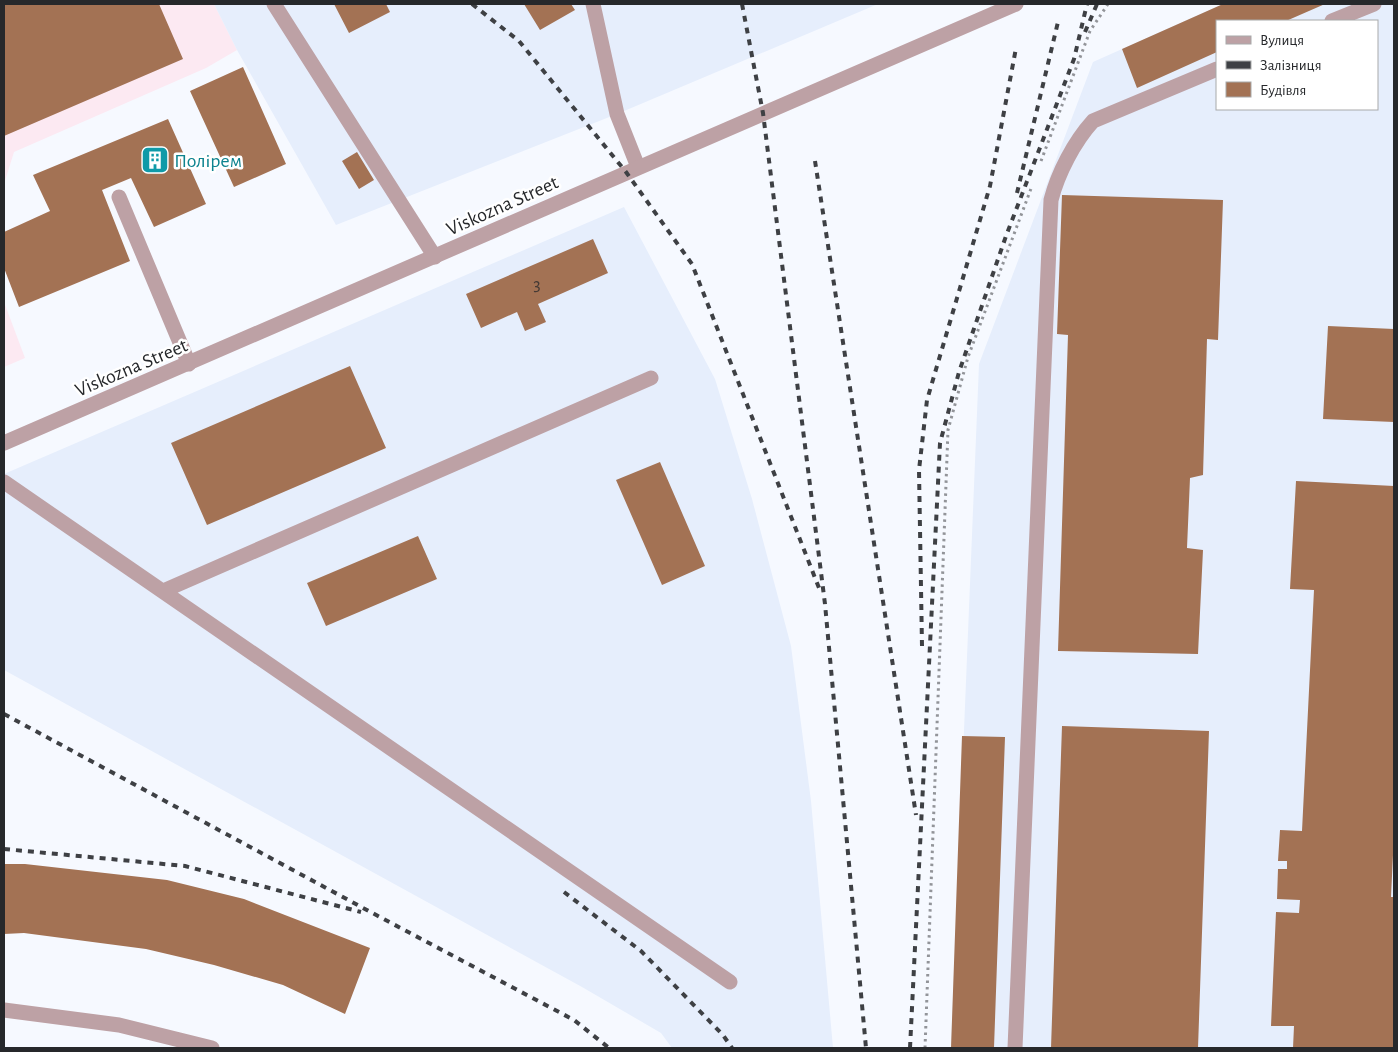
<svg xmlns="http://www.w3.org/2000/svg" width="1398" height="1052" viewBox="0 0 1398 1052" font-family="'Alegreya Sans',sans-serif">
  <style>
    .commercial { fill: #fce9f2 }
    .built { fill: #e6eefc; fill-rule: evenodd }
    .building { fill: #a37254 }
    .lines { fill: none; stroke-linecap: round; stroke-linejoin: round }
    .path { stroke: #929499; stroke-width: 3; stroke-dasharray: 2.5 4; stroke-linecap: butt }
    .lane { stroke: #bda1a5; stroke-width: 15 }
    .street { stroke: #bda1a5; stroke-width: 15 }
    .rail { stroke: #3e4044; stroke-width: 4; stroke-dasharray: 6 6; stroke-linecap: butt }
    .labels { text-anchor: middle; stroke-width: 5; stroke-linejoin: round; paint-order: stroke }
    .number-label { font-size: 18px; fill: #453a35 }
    .culture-label { font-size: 20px; fill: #0d838f; stroke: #fff; text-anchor: start }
    .street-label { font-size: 20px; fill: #26282b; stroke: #fff }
  </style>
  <rect width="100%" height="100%" fill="#f6f9ff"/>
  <path class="commercial" d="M 4,4 L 214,4 L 237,50 L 206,68 L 14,152 L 4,184 Z
    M 4,302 L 25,358 L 4,367 Z"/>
  <path class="built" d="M 214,4 L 878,4 L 617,114 L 336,225 L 237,50 Z
    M 1223,4 L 1394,4 L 1394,1048 L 951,1048 L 979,364 L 1093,62 ZM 1217,21 L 1377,21 L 1377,109 L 1217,109 Z
    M 624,207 L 715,379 L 752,499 L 791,646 L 811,801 L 833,1048 L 672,1048 L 661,1033 L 582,987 L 4,670 L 4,474 Z"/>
  <path class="building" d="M 4,4 L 159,4 L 183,59 L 4,136 Z
    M 334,4 L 386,4 L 390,12 L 349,33 Z
    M 524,4 L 571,4 L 575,10 L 540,30 Z
    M 1223,4 L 1325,4 L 1286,21 L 1217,21 L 1217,52 L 1137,88 L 1122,49 Z
    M 243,67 L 286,164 L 234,187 L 190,91 Z
    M 168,119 L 206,204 L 154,227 L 131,178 L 102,190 L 130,261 L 19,307 L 4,268 L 4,232 L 50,211 L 33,175 Z
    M 357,152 L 374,180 L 359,189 L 342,161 Z
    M 1062,195 L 1223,200 L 1218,340 L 1207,339 L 1203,475 L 1190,478 L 1187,548 L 1203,550 L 1198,654 L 1058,651 L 1068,335 L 1057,334 Z
    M 593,239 L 608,273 L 538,304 L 546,322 L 525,331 L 517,312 L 481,328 L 466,294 Z
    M 1328,326 L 1394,329 L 1394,422 L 1323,419 Z
    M 350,366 L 386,448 L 207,525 L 171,443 Z
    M 660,462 L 705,566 L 662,585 L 616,480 Z
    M 1296,481 L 1394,486 L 1394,834 L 1391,897 L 1394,897 L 1394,1048 L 1293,1048 L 1294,1026 L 1271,1026 L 1276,912 L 1299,913 L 1300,900 L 1277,899 L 1278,869 L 1287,869 L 1287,861 L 1278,861 L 1280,830 L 1302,831 L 1314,590 L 1290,589 Z
    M 418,536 L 437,579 L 326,626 L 307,583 Z
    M 1062,726 L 1209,731 L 1198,1048 L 1051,1048 Z
    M 962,736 L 1005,737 L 994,1048 L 951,1048 Z
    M 4,864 L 25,864 L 167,880 L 244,899 L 370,948 L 345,1014 L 283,985 L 214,965 L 146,949 L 24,933 L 4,934 Z"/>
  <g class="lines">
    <path class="path" d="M 1041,161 L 1090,31 L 1108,4
      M 925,1048 L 948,430 L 968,357 L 1032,186"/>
    <path class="lane" d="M 274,4 L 435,257
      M 593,4 L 617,114 L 638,167
      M 1332,21 L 1374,4
      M 119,197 L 189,364
      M 4,482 L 730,982
      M 163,591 L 651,378
      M 4,1010 L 119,1025 L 212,1048
      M 1015,1048 L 1051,200 C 1058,173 1074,142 1093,121 L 1217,69"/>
    <path class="street" d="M 4,443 L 1016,4"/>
    <path class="rail" d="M 472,4 L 519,41 L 626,172 L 692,264 L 819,588
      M 742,4 L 763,113 L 825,604 L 866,1048
      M 1085,32 L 1097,4
      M 815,161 L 916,815
      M 1017,193 L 1058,22
      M 922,646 L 919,470 L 927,400 L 990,186 L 1016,48
      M 4,714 L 378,916 L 574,1020 L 609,1048
      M 4,849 L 185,866 L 361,912
      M 564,892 L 641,951 L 723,1035 L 732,1048
      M 910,1048 L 940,443 L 959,372 L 1006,236 L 1074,59 L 1087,4"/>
  </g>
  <defs>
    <g id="building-square" transform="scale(1.4375)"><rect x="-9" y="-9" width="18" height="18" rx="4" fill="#0f9aa8" stroke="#fff"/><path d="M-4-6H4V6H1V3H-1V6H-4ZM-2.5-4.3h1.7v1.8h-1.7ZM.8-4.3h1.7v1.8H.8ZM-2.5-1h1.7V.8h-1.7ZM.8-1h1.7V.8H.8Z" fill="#fff"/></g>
  </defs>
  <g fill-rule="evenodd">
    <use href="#building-square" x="155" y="160"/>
  </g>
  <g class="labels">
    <g class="number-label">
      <text x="537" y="290">3</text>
    </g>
    <g class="culture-label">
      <text x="174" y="167">Полірем</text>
    </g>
    <g class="street-label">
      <text transform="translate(502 205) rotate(-24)" y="7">Viskozna Street</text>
      <text transform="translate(131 367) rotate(-23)" y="7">Viskozna Street</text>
    </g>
  </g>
  <rect width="1398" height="1052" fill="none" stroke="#26282b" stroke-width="10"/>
  <rect x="1216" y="20" width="162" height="90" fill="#ffffff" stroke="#a8a9aa"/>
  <rect x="1226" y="36" width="25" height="8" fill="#bda1a5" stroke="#a8a9aa"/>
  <text x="1260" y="45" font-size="15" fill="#26282b">Вулиця</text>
  <rect x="1226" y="61" width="25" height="8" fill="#3e4044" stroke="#a8a9aa"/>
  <text x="1260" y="70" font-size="15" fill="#26282b">Залізниця</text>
  <rect x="1226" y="82" width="25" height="15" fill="#a37254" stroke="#a8a9aa"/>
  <text x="1260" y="95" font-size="15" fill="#26282b">Будівля</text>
</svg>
